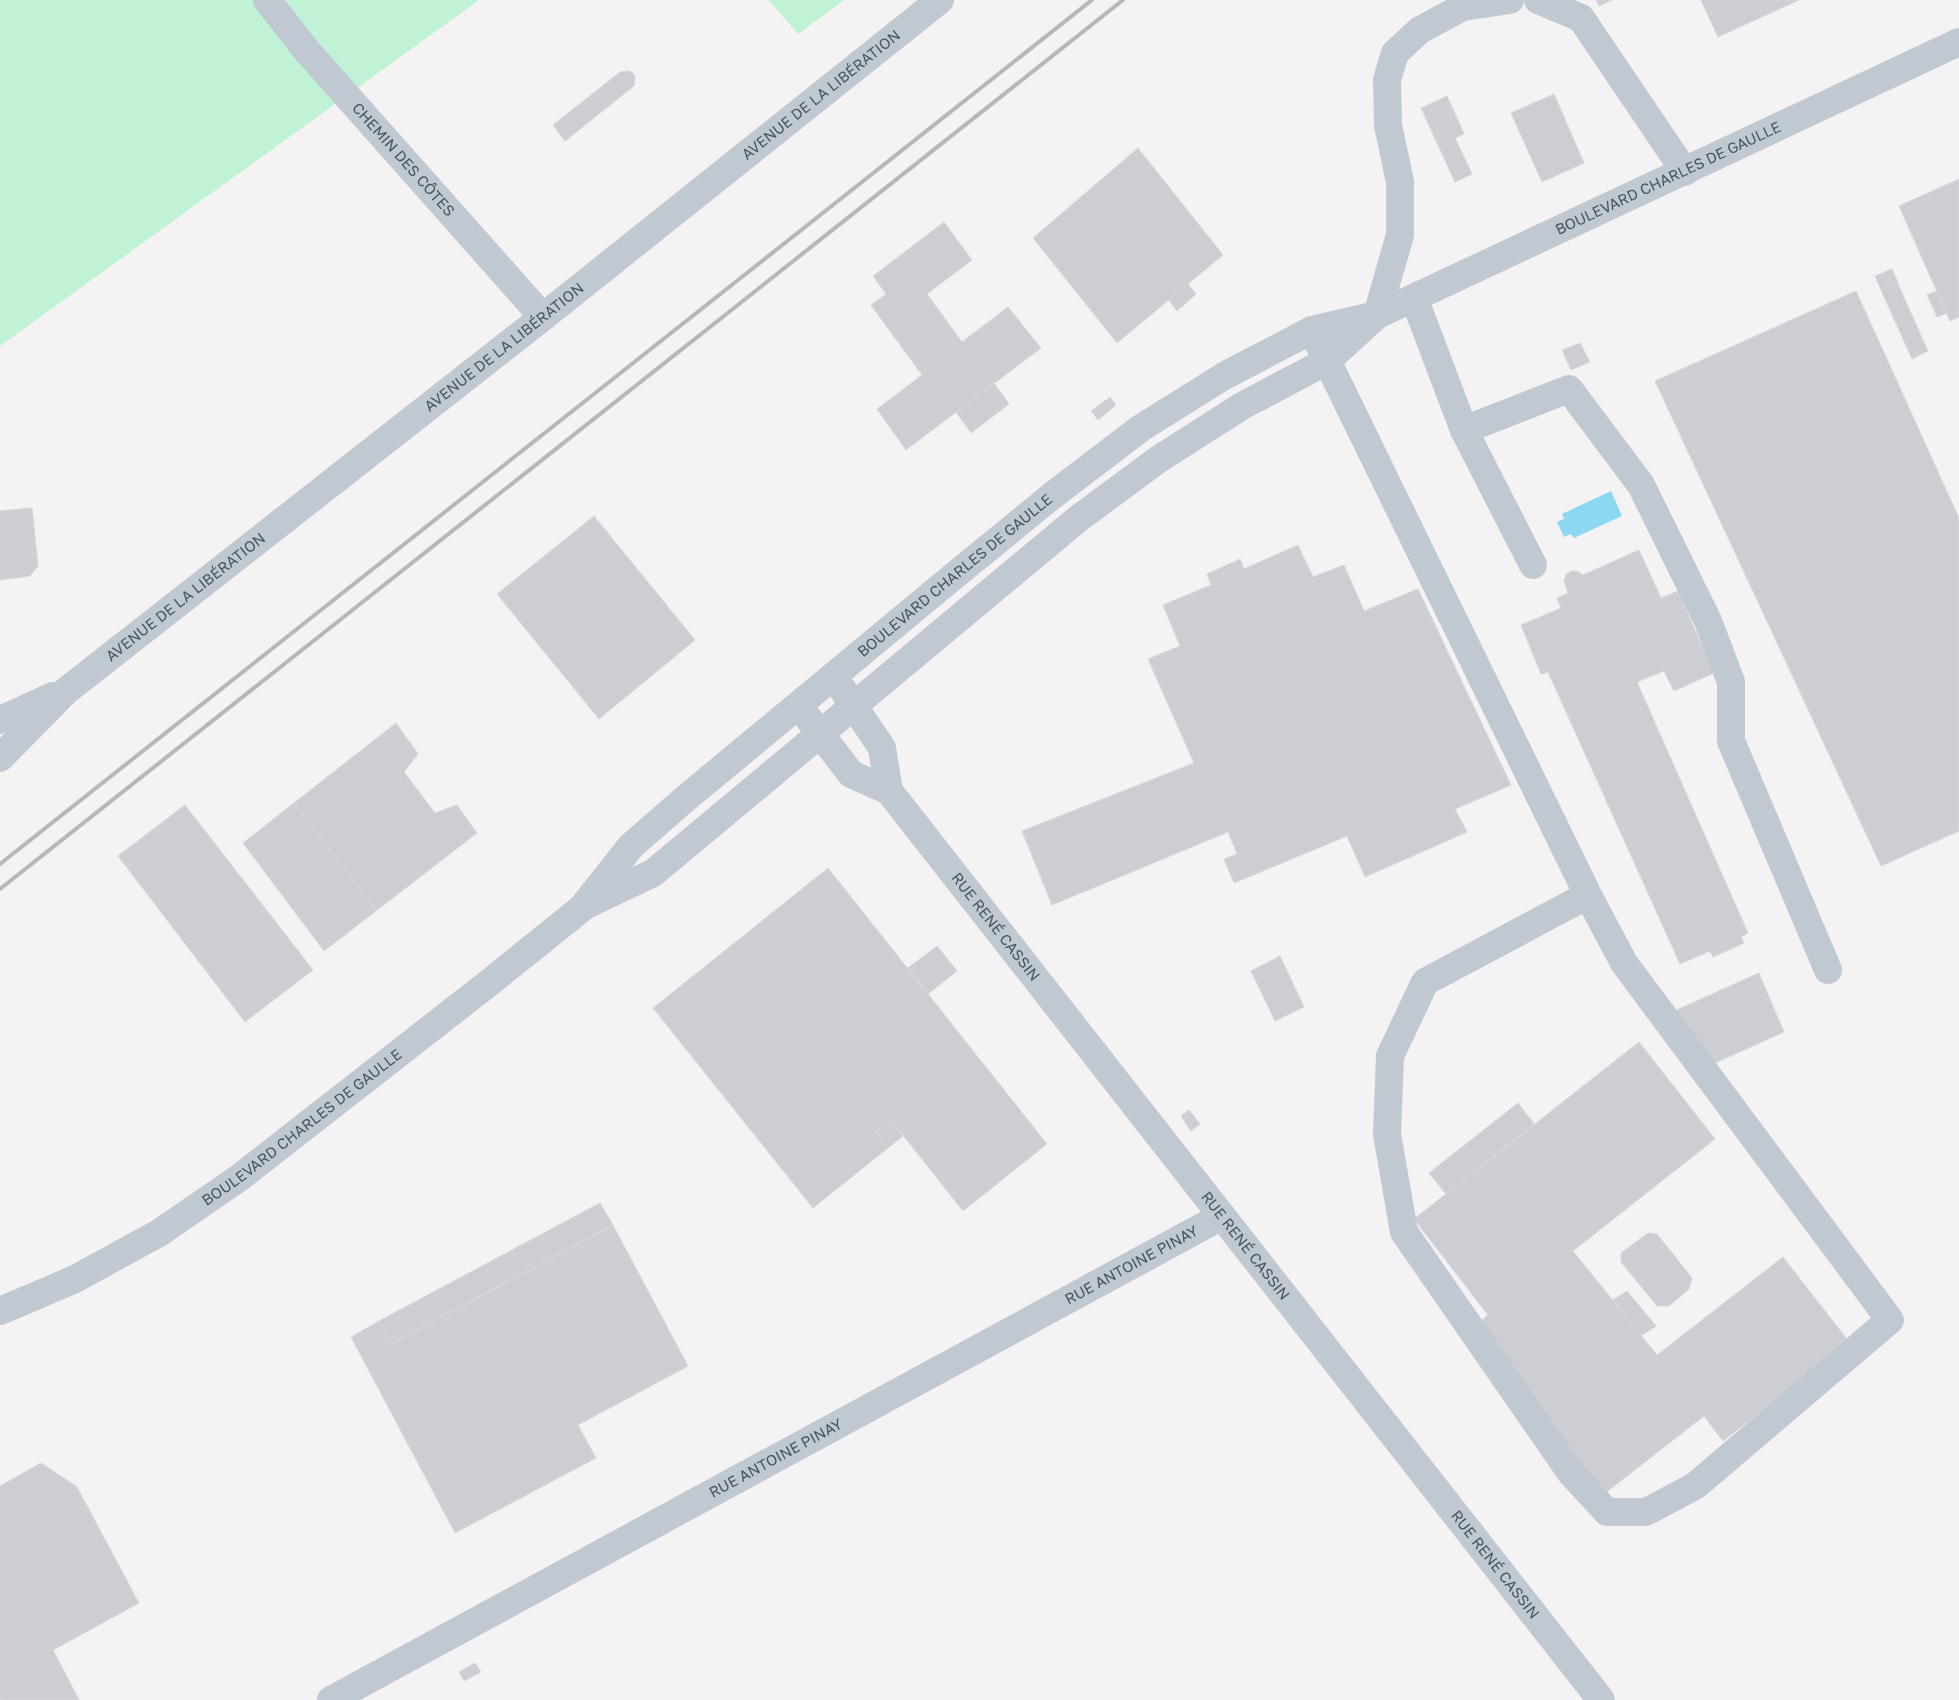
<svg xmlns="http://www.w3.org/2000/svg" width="1959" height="1700" viewBox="0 0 1959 1700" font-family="'Golos Text',sans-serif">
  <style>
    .green { fill: #c0f2d5 }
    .water { fill: #8cd8f0 }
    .building { fill: #ccced4; stroke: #d6d8dd }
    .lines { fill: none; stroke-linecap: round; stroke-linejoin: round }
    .minor { stroke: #c0c9d1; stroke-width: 28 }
    .rail { stroke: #b4b7bc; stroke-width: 4 }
    .labels { text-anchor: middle; stroke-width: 5; stroke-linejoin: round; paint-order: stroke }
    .street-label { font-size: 15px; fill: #495460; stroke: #fff }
  </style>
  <rect width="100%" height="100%" fill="#f4f2f2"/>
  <path class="green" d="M 0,0 L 479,0 L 0,346 Z
    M 769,0 L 844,0 L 798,34 Z"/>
  <path class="water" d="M 1611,491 L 1622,516 L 1574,538 L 1571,534 L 1564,537 L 1557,522 L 1564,519 L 1562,514 Z"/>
  <path class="building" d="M 1596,0 L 1612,0 L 1599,6 Z
    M 1701,0 L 1799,0 L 1718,37 Z
    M 629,71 L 633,73 L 635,77 L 634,86 L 565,141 L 553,125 L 620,72 Z
    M 1554,94 L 1584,163 L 1542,182 L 1511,113 Z
    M 1447,96 L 1464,134 L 1455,138 L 1472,174 L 1455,182 L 1421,108 Z
    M 1138,148 L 1223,255 L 1117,343 L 1033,238 Z
    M 1959,179 L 1959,317 L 1950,321 L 1899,206 Z
    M 944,222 L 972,260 L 927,294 L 962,342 L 1008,307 L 1041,348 L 906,450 L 877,409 L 922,375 L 871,305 L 886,294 L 873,276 Z
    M 1892,269 L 1898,282 L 1881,290 L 1875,276 Z
    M 1897,282 L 1928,351 L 1912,359 L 1881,290 Z
    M 1188,284 L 1196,294 L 1177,311 L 1169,300 Z
    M 1856,291 L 1959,518 L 1959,831 L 1881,866 L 1655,381 Z
    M 1937,291 L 1947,313 L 1937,317 L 1927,295 Z
    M 1580,343 L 1590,362 L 1571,370 L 1562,350 Z
    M 994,383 L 1009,404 L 971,433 L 956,412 Z
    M 1110,397 L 1116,405 L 1098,420 L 1091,411 Z
    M 32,508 L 38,566 L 30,576 L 0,580 L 0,511 Z
    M 594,516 L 695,640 L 599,719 L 497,594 Z
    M 1298,545 L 1313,577 L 1344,565 L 1364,611 L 1418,589 L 1511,785 L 1455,809 L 1467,832 L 1365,877 L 1347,836 L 1234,883 L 1224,859 L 1237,854 L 1228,832 L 1052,905 L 1022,831 L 1194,763 L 1148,659 L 1180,646 L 1163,605 L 1211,585 L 1207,574 L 1240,559 L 1244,569 Z
    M 1639,550 L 1661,598 L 1678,591 L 1714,673 L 1674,691 L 1664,671 L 1637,682 L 1748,933 L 1741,937 L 1744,943 L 1713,957 L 1710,951 L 1680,964 L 1548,672 L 1541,674 L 1521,625 L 1561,608 L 1557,598 L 1568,593 L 1564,581 L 1566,575 L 1571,571 L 1577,571 L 1583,575 Z
    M 396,723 L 418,754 L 404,772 L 435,813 L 457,805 L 477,833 L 376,911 L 294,803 Z
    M 294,803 L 376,911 L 324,951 L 243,843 Z
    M 185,805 L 313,970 L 245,1022 L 118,856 Z
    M 828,868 L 1047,1144 L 963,1211 L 891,1120 L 876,1132 L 888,1148 L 813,1208 L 653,1008 Z
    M 937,946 L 957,971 L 928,994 L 908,968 Z
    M 1280,956 L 1304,1007 L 1275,1021 L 1251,971 Z
    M 1759,973 L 1784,1032 L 1713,1064 L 1672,1012 Z
    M 1639,1042 L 1715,1139 L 1573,1251 L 1657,1355 L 1783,1257 L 1850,1343 L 1723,1441 L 1704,1416 L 1604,1494 L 1475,1326 L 1488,1315 L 1414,1219 Z
    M 1518,1103 L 1535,1125 L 1446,1194 L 1429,1173 Z
    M 1189,1110 L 1200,1124 L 1191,1131 L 1181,1116 Z
    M 891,1120 L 903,1136 L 888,1148 L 876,1132 Z
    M 600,1203 L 613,1225 L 391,1344 L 379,1321 Z
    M 613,1225 L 688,1366 L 578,1425 L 596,1458 L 455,1533 L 351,1337 L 379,1321 L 391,1344 Z
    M 1648,1233 L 1657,1234 L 1692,1278 L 1689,1289 L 1669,1306 L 1657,1306 L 1621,1262 L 1621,1253 Z
    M 1627,1291 L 1656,1326 L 1641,1336 L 1613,1300 Z
    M 41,1463 L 77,1487 L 139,1603 L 53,1650 L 79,1700 L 0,1700 L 0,1486 Z
    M 475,1663 L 481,1672 L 464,1681 L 459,1672 Z"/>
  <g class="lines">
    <g class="minor">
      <path id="s1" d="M 267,0 L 307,51 L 543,317"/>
      <path d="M 1538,0 L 1581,18 L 1685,172"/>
      <path d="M 1414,298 L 1464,430 L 1569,389 L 1641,485 L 1708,621 L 1731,682 L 1731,741 L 1828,970"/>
      <path d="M 1377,315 L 1400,235 L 1400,182 L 1388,125 L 1387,80 L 1395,53 L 1420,30 L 1463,7 L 1510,0"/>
      <path d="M 1312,330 L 1588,895 L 1624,963 L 1890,1320 L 1695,1486 L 1646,1512 L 1607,1512 L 1571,1473 L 1404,1232 L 1387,1134 L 1390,1056 L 1425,982 L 1588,895"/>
      <path d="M 1464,430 L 1533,565"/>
      <path d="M 843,690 L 882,748 L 889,791"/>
      <path id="s2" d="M 799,706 L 851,774 L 889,791 L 1601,1700"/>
      <path d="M 0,720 L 53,696"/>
      <path id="s3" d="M 0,758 L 66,691 L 543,317 L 940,0"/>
      <path d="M 588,904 L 653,873 L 1079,518 L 1159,459 L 1242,406 L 1327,361 L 1376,316"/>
      <path id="s4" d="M 0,1311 L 75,1279 L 159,1233 L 239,1178 L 485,986 L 582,908 L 631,846 L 685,799 L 943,585 L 1053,495 L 1141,428 L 1224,376 L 1312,330 L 1377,315 L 1959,42"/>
      <path id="s5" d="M 331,1700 L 1222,1216"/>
    </g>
    <path class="rail" d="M 0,864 L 1092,0
      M 0,889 L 1123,0"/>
  </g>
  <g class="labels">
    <g class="street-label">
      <text dy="5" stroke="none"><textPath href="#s3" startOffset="1056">AVENUE DE LA LIBÉRATION</textPath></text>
      <text dy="5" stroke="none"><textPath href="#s1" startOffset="210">CHEMIN DES CÔTES</textPath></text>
      <text dy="5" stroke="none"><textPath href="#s4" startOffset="2035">BOULEVARD CHARLES DE GAULLE</textPath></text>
      <text dy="5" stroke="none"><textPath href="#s3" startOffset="651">AVENUE DE LA LIBÉRATION</textPath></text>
      <text dy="5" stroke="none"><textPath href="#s4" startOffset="1212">BOULEVARD CHARLES DE GAULLE</textPath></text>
      <text dy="5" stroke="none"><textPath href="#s3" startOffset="246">AVENUE DE LA LIBÉRATION</textPath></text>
      <text dy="5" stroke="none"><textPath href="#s2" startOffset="300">RUE RENÉ CASSIN</textPath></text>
      <text dy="5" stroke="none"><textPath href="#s4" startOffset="355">BOULEVARD CHARLES DE GAULLE</textPath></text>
      <text dy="5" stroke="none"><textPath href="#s2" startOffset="705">RUE RENÉ CASSIN</textPath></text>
      <text dy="5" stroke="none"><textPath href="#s5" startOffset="911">RUE ANTOINE PINAY</textPath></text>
      <text dy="5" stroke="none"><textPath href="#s5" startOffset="506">RUE ANTOINE PINAY</textPath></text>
      <text dy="5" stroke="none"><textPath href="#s2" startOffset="1110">RUE RENÉ CASSIN</textPath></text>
    </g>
  </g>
</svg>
